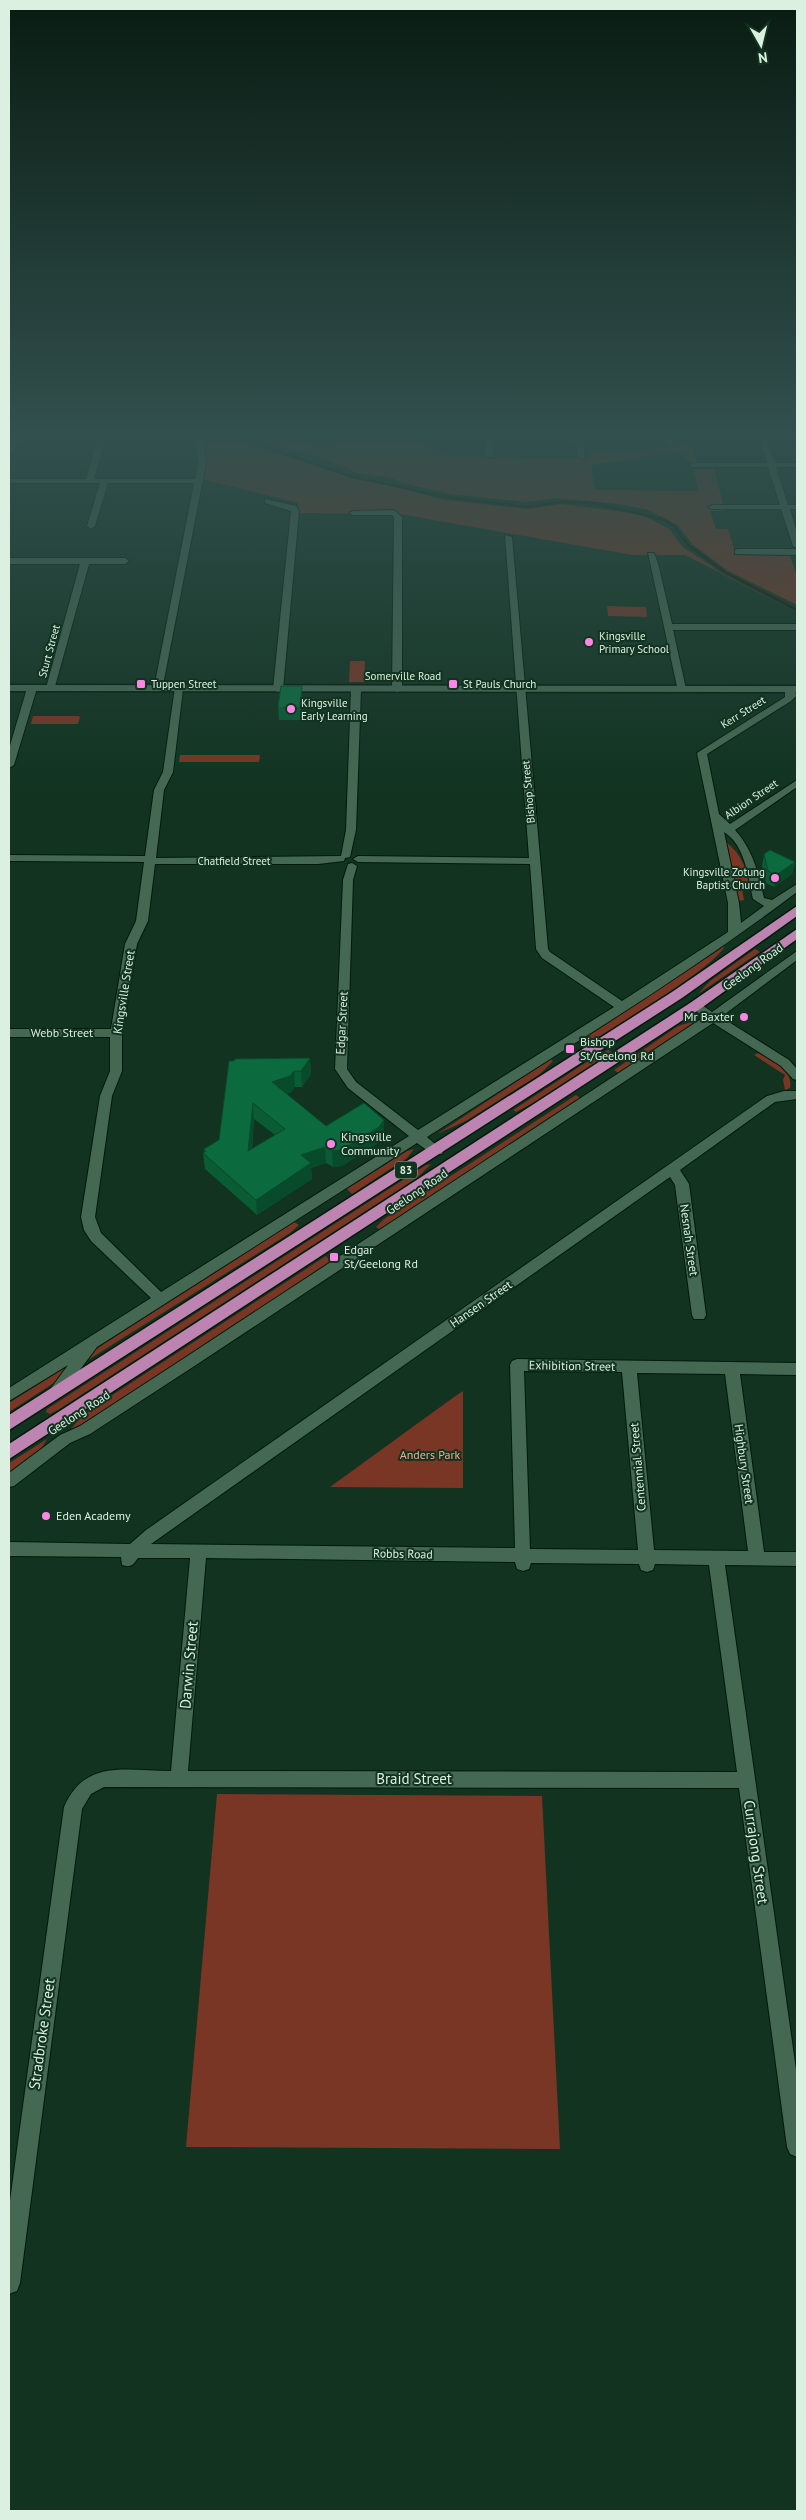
<svg xmlns="http://www.w3.org/2000/svg" width="806" height="2520" viewBox="0 0 806 2520" font-family="'PT Sans',sans-serif">
  <style>
    .green { fill: #793625 }
    .lines { fill: none; stroke-linecap: round; stroke-linejoin: round }
    .stream { stroke: #1b1708; stroke-width: 2.5 }
    .street-casing { stroke: #011a0b; stroke-width: 2 }
    .secondary-casing { stroke: #011a0b; stroke-width: 3 }
    .highway-casing { stroke: #011a0b; stroke-width: 3 }
    .street { fill: #456852; fill-rule: evenodd }
    .secondary { fill: #456852; fill-rule: evenodd }
    .highway { fill: #be84b1; fill-rule: evenodd }
    .wall { fill: #0a5c35; fill-rule: evenodd }
    .shaded-wall { fill: #084b2b }
    .building { fill: #0c6b3e; stroke: #084b2b; fill-rule: evenodd }
    .poi-dot { fill: #fc86e4; stroke: #113320; stroke-width: 2 }
    .labels { text-anchor: middle; stroke-width: 4; stroke-linejoin: round; paint-order: stroke }
    .far-poi-label { font-size: 11px; fill: #dcf0e2; stroke: #113320; text-anchor: start }
    .far-street-label { font-size: 11px; fill: #dcf0e2; stroke: #113320 }
    .shield { fill: #113320; stroke: #9fb7a8; stroke-width: 1 }
    .shield-label { font-size: 11px; font-weight: bold; fill: #dcf0e2 }
    .street-label { font-size: 12px; fill: #dcf0e2; stroke: #113320 }
    .poi-label { font-size: 12px; fill: #dcf0e2; stroke: #113320; text-anchor: start }
    .park-label { font-size: 12px; fill: #f7a792; stroke: #113320 }
    .near-street-label { font-size: 15px; fill: #dcf0e2; stroke: #113320 }
  </style>
  <rect width="100%" height="100%" fill="#113320"/>
  <path class="green" d="M 202,438 L 245,438 L 252,446 L 290,455 L 354,479 L 384,483 L 444,500 L 528,509 L 561,504 L 641,514 L 669,529 L 683,547 L 720,572 L 797,612 L 685,555 L 632,555 L 400,514 L 299,513 L 298,503 L 202,479 L 206,460 Z
    M 259,438 L 300,438 L 322,447 L 366,438 L 413,438 L 449,456 L 590,458 L 589,452 L 627,452 L 692,444 L 697,462 L 690,462 L 680,452 L 591,465 L 595,490 L 698,491 L 694,469 L 714,469 L 725,511 L 710,511 L 716,529 L 728,529 L 736,555 L 790,556 L 797,576 L 797,605 L 728,571 L 692,544 L 678,525 L 648,510 L 618,504 L 557,498 L 527,502 L 450,494 L 407,484 L 388,477 L 360,474 L 325,459 L 263,443 Z
    M 607,606 L 646,607 L 647,617 L 608,616 Z
    M 350,661 L 365,661 L 364,682 L 349,682 Z
    M 33,716 L 78,716 L 80,717 L 78,724 L 31,724 Z
    M 180,755 L 260,755 L 259,762 L 179,762 Z
    M 725,841 C 741,853 747,869 751,888 L 742,889 L 744,900 L 738,901 Z
    M 725,946 C 715,967 610,1031 585,1045 L 579,1041 Z
    M 755,949 L 760,952 L 698,994 L 710,981 Z
    M 698,1020 L 618,1073 L 614,1070 L 678,1026 Z
    M 608,1050 L 612,1052 L 535,1102 L 516,1112 L 513,1110 L 585,1063 Z
    M 758,1053 C 771,1060 794,1069 790,1088 L 785,1090 L 783,1080 L 785,1075 L 754,1055 Z
    M 551,1059 L 553,1061 L 539,1075 L 466,1121 L 437,1134 Z
    M 576,1095 L 580,1098 L 381,1230 L 376,1227 L 384,1219 Z
    M 414,1149 L 407,1158 L 352,1194 L 347,1189 L 407,1151 Z
    M 431,1164 L 417,1178 L 58,1410 L 50,1414 L 46,1412 L 47,1409 L 426,1165 Z
    M 294,1222 L 299,1225 L 290,1233 L 88,1360 L 95,1350 L 107,1342 Z
    M 326,1256 L 332,1262 L 74,1430 L 70,1430 L 81,1417 L 97,1405 Z
    M 68,1366 L 57,1381 L 9,1412 L 9,1403 Z
    M 463,1391 L 463,1488 L 330,1487 L 454,1397 Z
    M 47,1439 L 38,1454 L 9,1472 L 9,1463 Z
    M 217,1794 L 542,1796 L 560,2149 L 186,2147 Z"/>
  <g class="lines">
    <path class="stream" d="M 253,438 L 269,449 L 350,476 L 440,496 L 527,507 L 561,502 L 594,503 L 665,520 L 675,527 L 688,545 L 726,573 L 797,610"/>
    <g class="street-casing">
      <path id="street" d="M 11,438 L 19,438 L 13,454 L 9,456 Z
        M 98,438 L 106,438 L 94,479 L 195,479 L 198,464 L 195,438 L 203,438 L 206,464 L 162,690 L 154,688 L 194,483 L 108,483 L 95,526 L 91,529 L 87,526 L 100,483 L 9,483 L 9,479 L 86,479 Z
        M 485,438 L 493,438 L 493,458 L 486,456 Z
        M 575,438 L 583,438 L 585,459 L 578,457 Z
        M 664,438 L 672,438 L 673,447 L 667,447 Z
        M 759,438 L 767,438 L 775,463 L 797,463 L 797,467 L 776,467 L 788,505 L 797,505 L 797,509 L 790,509 L 797,533 L 797,548 L 793,546 L 781,509 L 712,509 L 708,507 L 712,505 L 780,505 L 768,467 L 693,467 L 689,465 L 693,463 L 767,463 Z
        M 265,499 L 296,506 L 299,511 L 283,689 L 278,692 L 273,689 L 291,511 L 265,503 Z
        M 394,510 L 402,517 L 402,689 L 397,692 L 392,689 L 394,517 L 392,515 L 353,515 L 349,513 L 353,511 Z
        M 505,535 L 512,537 L 548,949 L 550,952 L 622,1001 L 728,932 L 728,903 L 697,753 L 785,697 L 785,689 L 790,686 L 795,689 L 796,696 L 791,701 L 707,754 L 719,814 L 730,824 L 797,780 L 797,787 L 735,830 C 753,850 758,872 764,898 L 772,900 L 797,884 L 797,892 C 679,981 552,1057 427,1137 L 443,1151 L 442,1154 L 432,1154 L 417,1143 L 97,1347 L 61,1395 L 56,1397 L 51,1395 L 49,1391 L 68,1365 L 9,1401 L 9,1388 L 151,1298 L 91,1241 L 84,1230 L 81,1217 L 100,1096 L 110,1071 L 110,1037 L 9,1037 L 9,1029 L 111,1029 L 125,944 L 136,921 L 144,862 L 9,861 L 9,855 L 145,856 L 154,790 L 163,772 L 175,687 L 183,689 L 173,772 L 164,790 L 156,858 L 341,856 L 346,830 L 351,689 L 356,686 L 361,689 L 356,830 L 350,857 L 345,858 L 344,861 L 318,864 L 155,864 L 148,921 L 137,944 L 122,1033 L 122,1071 L 112,1096 L 95,1217 L 101,1233 L 161,1292 L 409,1136 L 348,1088 L 335,1069 L 343,880 L 348,864 L 352,863 L 357,866 L 353,880 L 347,1069 L 356,1082 L 418,1130 L 614,1007 L 542,958 L 536,949 L 530,864 L 358,862 L 353,859 L 358,856 L 529,858 ZM 724,832 C 745,845 748,876 753,899 L 764,906 L 741,923 L 739,903 Z
        M 738,549 L 797,549 L 797,555 L 735,554 L 735,550 Z
        M 648,553 L 654,553 L 658,563 L 672,624 L 797,624 L 797,630 L 673,630 L 686,689 L 678,691 Z
        M 9,558 L 125,558 L 129,561 L 125,564 L 89,564 L 54,690 L 46,688 L 80,564 L 9,564 Z
        M 32,685 L 37,688 L 14,765 L 9,768 L 9,749 L 27,688 Z
        M 797,951 L 797,960 L 721,1017 L 789,1060 L 797,1069 L 797,1080 L 793,1079 L 781,1066 L 713,1023 L 196,1365 L 90,1434 L 70,1443 L 14,1486 L 9,1487 L 9,1473 L 60,1435 L 80,1426 L 186,1357 L 704,1017 L 689,1006 L 691,1003 L 699,1003 L 712,1012 Z
        M 784,1091 L 797,1091 L 797,1099 L 775,1102 L 680,1170 L 689,1184 L 706,1315 L 704,1319 L 694,1319 L 692,1315 L 675,1185 L 670,1177 L 151,1544 L 515,1548 L 510,1365 L 512,1361 L 517,1359 L 797,1363 L 797,1375 L 740,1374 L 764,1552 L 797,1552 L 797,1566 L 725,1565 L 797,2077 L 797,2157 L 790,2154 L 787,2147 L 739,1788 L 104,1787 L 91,1794 L 82,1809 L 20,2283 L 17,2291 L 9,2294 L 9,2208 L 64,1807 C 85,1758 127,1771 171,1771 L 190,1558 L 138,1558 C 133,1565 131,1568 122,1565 L 121,1557 L 9,1556 L 9,1542 L 130,1544 L 146,1530 L 767,1096 ZM 524,1371 L 622,1372 L 638,1550 L 530,1549 ZM 637,1373 L 725,1374 L 748,1551 L 654,1550 ZM 206,1558 L 515,1562 L 517,1569 L 523,1571 L 529,1569 L 531,1563 L 639,1564 L 641,1570 L 647,1572 L 653,1570 L 655,1564 L 709,1565 L 737,1772 L 188,1771 Z"/>
    </g>
    <g class="secondary-casing">
      <path id="secondary" d="M 9,685 L 797,686 L 797,692 L 9,691 Z"/>
    </g>
    <g class="highway-casing">
      <path id="highway" d="M 797,906 L 797,916 L 682,998 L 9,1430 L 9,1415 L 672,992 Z
        M 797,929 L 797,939 L 700,1009 L 9,1459 L 9,1444 L 690,1003 Z"/>
    </g>
    <use href="#street" class="street"/>
    <use href="#secondary" class="secondary"/>
    <use href="#highway" class="highway"/>
  </g>
  <path class="wall" d="M 302,698 L 300,720 L 279,720 L 278,708 Z
    M 764,854 L 795,862 L 792,874 L 774,887 L 766,883 L 762,866 Z
    M 310,1058 L 311,1074 L 302,1087 L 295,1087 L 291,1092 L 286,1094 L 326,1126 L 384,1136 L 379,1142 L 342,1166 L 333,1167 L 326,1163 L 311,1168 L 312,1179 L 257,1215 L 205,1169 L 203,1153 L 204,1152 L 204,1149 L 219,1140 L 234,1061 ZM 254,1119 L 275,1135 L 252,1149 Z"/>
  <path class="shaded-wall" d="M 302,686 L 302,698 L 300,720 L 300,708 Z
    M 795,862 L 792,874 L 774,887 L 776,875 Z
    M 310,1058 L 311,1074 L 302,1087 L 301,1071 Z
    M 294,1071 L 295,1087 L 291,1092 L 273,1098 L 272,1082 Z
    M 253,1103 L 254,1119 L 250,1167 L 248,1151 Z
    M 384,1120 L 384,1136 L 379,1142 L 342,1166 L 333,1167 L 332,1151 Z
    M 325,1147 L 326,1163 L 311,1168 L 312,1179 L 257,1215 L 256,1200 L 301,1155 Z"/>
  <path class="building" d="M 281,686 L 302,686 L 300,708 L 278,708 Z
    M 770,850 L 795,862 L 776,875 L 768,871 L 764,854 Z
    M 310,1058 L 301,1071 L 294,1071 L 290,1076 L 272,1082 L 326,1126 L 364,1103 L 384,1120 L 379,1127 L 341,1150 L 332,1151 L 325,1147 L 301,1155 L 311,1163 L 256,1200 L 203,1153 L 206,1151 L 204,1149 L 219,1140 L 229,1061 L 234,1061 L 235,1059 ZM 253,1103 L 285,1129 L 248,1151 Z"/>
  <linearGradient id="sky" x2="0" y2="1"><stop stop-color="#091c12"/><stop offset="0.55" stop-color="#32504e"/><stop offset="1" stop-color="#32504e" stop-opacity="0"/></linearGradient>
  <rect width="806" height="791" fill="url(#sky)"/>
  <g class="poi-dot">
    <circle cx="589" cy="642" r="5"/>
    <rect x="136" y="679" width="10" height="10" rx="2.5"/>
    <rect x="448" y="679" width="10" height="10" rx="2.5"/>
    <circle cx="291" cy="709" r="5"/>
    <circle cx="775" cy="878" r="5"/>
    <circle cx="744" cy="1017" r="5"/>
    <rect x="565" y="1044" width="10" height="10" rx="2.5"/>
    <circle cx="331" cy="1144" r="5"/>
    <rect x="329" y="1252" width="10" height="10" rx="2.5"/>
    <circle cx="46" cy="1516" r="5"/>
  </g>
  <g class="labels">
    <g class="far-poi-label">
      <text x="599" y="640">Kingsville<tspan x="599" dy="13">Primary School</tspan></text>
      <text x="151" y="688">Tuppen Street</text>
      <text x="463" y="688">St Pauls Church</text>
      <text x="301" y="707">Kingsville<tspan x="301" dy="13">Early Learning</tspan></text>
      <text x="765" y="876" text-anchor="end">Kingsville Zotung<tspan x="765" dy="13">Baptist Church</tspan></text>
    </g>
    <g class="far-street-label">
      <text transform="translate(49 651) rotate(-75)" y="4">Sturt Street</text>
      <text x="403" y="680">Somerville Road</text>
      <text transform="translate(743 712) rotate(-32)" y="4">Kerr Street</text>
      <text transform="translate(528 792) rotate(-95)" y="4">Bishop Street</text>
      <text transform="translate(751 799) rotate(-34)" y="4">Albion Street</text>
      <text x="234" y="865">Chatfield Street</text>
    </g>
    <rect class="shield" x="395" y="1161.5" width="22" height="17" rx="4"/>
    <g class="shield-label">
      <text x="406" y="1174">83</text>
    </g>
    <g class="street-label">
      <text transform="translate(753 967) rotate(-36)" y="4">Geelong Road</text>
      <text transform="translate(124 992) rotate(-81)" y="4">Kingsville Street</text>
      <text transform="translate(342 1023) rotate(-87)" y="4">Edgar Street</text>
      <text x="62" y="1037">Webb Street</text>
      <text transform="translate(417 1192) rotate(-34)" y="4">Geelong Road</text>
      <text transform="translate(689 1240) rotate(82)" y="4">Nesnah Street</text>
      <text transform="translate(481 1304) rotate(-35)" y="4">Hansen Street</text>
      <text transform="translate(572 1366) rotate(1)" y="4">Exhibition Street</text>
      <text transform="translate(79 1413) rotate(-33)" y="4">Geelong Road</text>
      <text transform="translate(744 1464) rotate(82)" y="4">Highbury Street</text>
      <text transform="translate(638 1467) rotate(-95)" y="4">Centennial Street</text>
      <text transform="translate(403 1554) rotate(1)" y="4">Robbs Road</text>
    </g>
    <g class="poi-label">
      <text x="734" y="1021" text-anchor="end">Mr Baxter</text>
      <text x="580" y="1046">Bishop<tspan x="580" dy="14">St/Geelong Rd</tspan></text>
      <text x="341" y="1141">Kingsville<tspan x="341" dy="14">Community</tspan></text>
      <text x="344" y="1254">Edgar<tspan x="344" dy="14">St/Geelong Rd</tspan></text>
      <text x="56" y="1520">Eden Academy</text>
    </g>
    <g class="park-label">
      <text x="430" y="1459">Anders Park</text>
    </g>
    <g class="near-street-label">
      <text transform="translate(189 1665) rotate(-85)" y="5">Darwin Street</text>
      <text x="414" y="1784">Braid Street</text>
      <text transform="translate(756 1852) rotate(82)" y="5">Currajong Street</text>
      <text transform="translate(42 2034) rotate(-82)" y="5">Stradbroke Street</text>
    </g>
  </g>
  <rect width="806" height="2520" fill="none" stroke="#dcf0e2" stroke-width="20"/>
  <g transform="translate(761 45) rotate(172)" stroke="#113320" stroke-width="4" paint-order="stroke">
  <path d="M0-4L9 19L0 12L-9 19Z" fill="#dcf0e2"/>
  <text y="-8" font-size="14" font-weight="bold" text-anchor="middle" fill="#dcf0e2">N</text>
  </g>
</svg>
